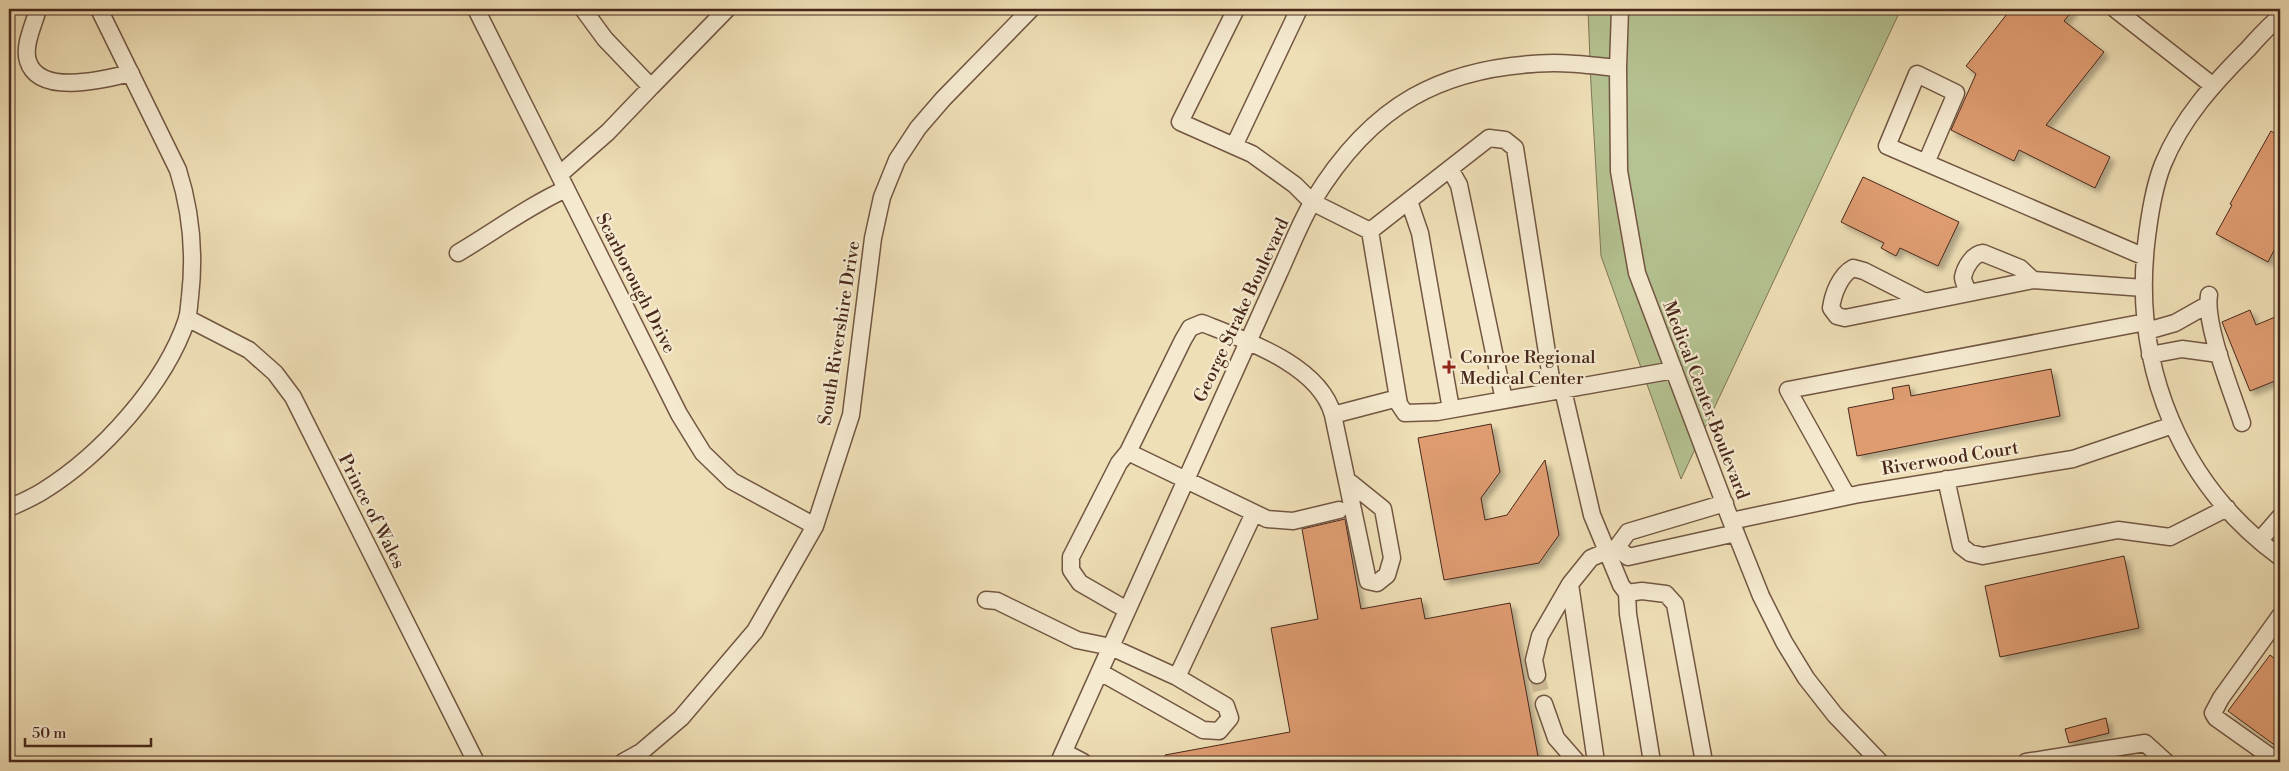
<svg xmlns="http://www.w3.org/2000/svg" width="2289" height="771" viewBox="0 0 2289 771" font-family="'Libre Bodoni',serif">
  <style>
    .green { fill: #b5c291; stroke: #7e7556 }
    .building { fill: #df9c71; stroke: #48281b; filter: url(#shadow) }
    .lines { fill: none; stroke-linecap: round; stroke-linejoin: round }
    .minor-tunnel { stroke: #ceba97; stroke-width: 16; stroke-dasharray: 16 8; stroke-linecap: butt }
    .minor-casing { stroke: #725642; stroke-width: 19 }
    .minor { stroke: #f5ead0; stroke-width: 16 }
    .poi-dot { fill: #8f2418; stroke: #f5ead0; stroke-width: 2 }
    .labels { text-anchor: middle; stroke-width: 4.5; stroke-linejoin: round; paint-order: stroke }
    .street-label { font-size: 18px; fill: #48281b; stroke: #f5ead0 }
    .poi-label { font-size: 18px; fill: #48281b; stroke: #f5ead0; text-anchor: start }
  </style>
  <defs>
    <filter id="shadow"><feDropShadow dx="4.5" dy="4.5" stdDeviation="2.5" flood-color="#0004"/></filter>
  </defs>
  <rect width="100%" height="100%" fill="#efdfb6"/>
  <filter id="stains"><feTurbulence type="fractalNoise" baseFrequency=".004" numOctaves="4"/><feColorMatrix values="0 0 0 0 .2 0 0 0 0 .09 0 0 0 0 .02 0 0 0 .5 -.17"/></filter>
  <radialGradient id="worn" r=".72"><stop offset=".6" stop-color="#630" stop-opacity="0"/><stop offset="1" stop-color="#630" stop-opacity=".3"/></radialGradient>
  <path class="green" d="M 1588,9 L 1901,9 L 1681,479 L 1601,256 L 1591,85 Z"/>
  <path class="building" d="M 2011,9 L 2074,9 L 2064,21 L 2104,52 L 2046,125 L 2110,157 L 2095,188 L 2019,150 L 2014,161 L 1951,130 L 1976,74 L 1966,66 Z
    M 2271,131 L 2280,137 L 2280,239 L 2268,262 L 2216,234 L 2232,205 L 2230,204 Z
    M 1863,177 L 1959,222 L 1938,266 L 1900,248 L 1896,256 L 1881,248 L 1884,243 L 1841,222 Z
    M 2250,310 L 2256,325 L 2280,315 L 2280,379 L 2250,391 L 2222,322 Z
    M 2051,369 L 2060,416 L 1857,456 L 1848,408 L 1894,399 L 1892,388 L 1909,385 L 1911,396 Z
    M 1491,424 L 1500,472 L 1481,498 L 1485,520 L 1507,515 L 1545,460 L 1559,535 L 1539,563 L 1444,580 L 1418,438 Z
    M 1345,519 L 1361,609 L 1421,598 L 1425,619 L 1510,603 L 1539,762 L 1166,762 L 1165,755 L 1290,732 L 1271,628 L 1318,619 L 1302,529 Z
    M 2124,556 L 2139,628 L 2000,657 L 1985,586 Z
    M 2270,655 L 2280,663 L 2280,749 L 2228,711 Z
    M 2106,718 L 2109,733 L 2069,743 L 2065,729 Z"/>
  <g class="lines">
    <path class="minor-tunnel" d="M 1537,675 L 1544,704"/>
    <g class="minor-casing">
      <path id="minor" d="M 38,9 C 34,24 23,46 28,61 C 39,97 106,79 131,73
        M 476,9 L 679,414 L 703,453 L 732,481 L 815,526
        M 1236,9 L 1180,122 L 1252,154 L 1295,185 L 1312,202 L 1370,231 L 1399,404 L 1405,413 L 1437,412 L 1674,370
        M 1620,9 L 1618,68 L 1619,171 L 1637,273 L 1731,521 L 1761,596 L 1784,642 L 1806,678 L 1835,715 L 1880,762
        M 2115,9 L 2212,85
        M 2280,17 C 2268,26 2258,38 2248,49 C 2214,83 2182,118 2163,164 C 2153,189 2149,218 2146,245 C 2133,367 2180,484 2280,557
        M 651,87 L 727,9
        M 1234,146 L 1299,9
        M 1926,163 L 1956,93 L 1917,74 L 1887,146 L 2145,257
        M 1450,169 L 1459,185 L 1504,400
        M 559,175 L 608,132 L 651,87 L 605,39 L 583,9
        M 1409,201 L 1420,233 L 1451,409
        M 1370,231 L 1489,138 L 1505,140 L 1515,148 L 1553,391
        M 458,253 C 494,232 528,206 566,189
        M 1969,293 C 1967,288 1963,283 1963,277 C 1965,267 1973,254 1983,253 L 2020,268 L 2033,280
        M 2209,295 C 2204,324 2232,392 2242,423
        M 1925,302 L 1864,271 L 1853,268 C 1840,275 1833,294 1831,308 L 1837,316 L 1845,318 L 2033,280 L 2144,288
        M 187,318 L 249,350 L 275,373 L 293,397 L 476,762
        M 2147,331 L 2175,323 L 2207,305
        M 2150,355 L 2182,349 L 2219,354
        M 1563,390 L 1592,515 L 1621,585 L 1627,593 L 1642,591 L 1666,594 L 1675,604 L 1704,762
        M 1333,415 L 1368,581 L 1377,583 L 1387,575 L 1392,558 L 1383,509 L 1347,480
        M 1946,479 L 1961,546 L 1970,553 L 1983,556 L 2118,530 L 2170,537 L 2227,508
        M 1847,496 L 1788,390 L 2146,322
        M 9,508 C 20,503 32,498 43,491 C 101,455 165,385 187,319 C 189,312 189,304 190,297 C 195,254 191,211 178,170 L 99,9
        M 1339,510 L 1293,521 L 1267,519 L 1128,452 L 1183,340 L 1190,328 L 1202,323 C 1245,340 1320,365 1333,415 L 1398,398
        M 1731,521 L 1859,494 L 2073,459 L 2173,425
        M 2260,540 L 2280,517
        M 1617,547 L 1628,557 L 1736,533
        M 1627,593 L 1628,614 L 1652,762
        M 986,600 L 997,601 L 1077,640 L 1111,647 L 1177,677 L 1226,706 L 1230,718 L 1219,731 L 1203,730 L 1100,672
        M 1127,610 L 1080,583 L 1071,570 L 1071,557 L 1119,463 L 1128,452
        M 1537,675 L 1534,660 L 1540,636 L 1570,584
        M 1177,677 L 1254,513
        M 1544,704 L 1556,738 L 1577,762
        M 1064,752 L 1083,762
        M 623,762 L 641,752 L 681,718 L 755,631 L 815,526 L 851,415 L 873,238 L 882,197 L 897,160 L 918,128 L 943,99 L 1031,9
        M 1059,762 L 1279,273 C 1290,249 1300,223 1313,201 C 1371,105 1442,65 1554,63 C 1575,63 1597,66 1618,68
        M 1596,762 L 1570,584 L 1591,558 L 1617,547 L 1628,532 L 1725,503
        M 2026,762 L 2145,743 L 2166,762
        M 2278,762 L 2216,718 L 2213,713 L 2221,698 L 2280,616"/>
    </g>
    <use href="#minor" class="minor"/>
  </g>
  <path class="poi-dot" d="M1446.5 359.5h5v5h5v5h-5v5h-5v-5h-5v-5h5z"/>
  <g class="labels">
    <g class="street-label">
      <text transform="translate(636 283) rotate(63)" y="6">Scarborough Drive</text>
      <text transform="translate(1241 310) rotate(-65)" y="6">George Strake Boulevard</text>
      <text transform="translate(839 333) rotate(-81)" y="6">South Rivershire Drive</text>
      <text transform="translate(1706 400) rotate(69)" y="6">Medical Center Boulevard</text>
      <text transform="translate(1950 458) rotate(-9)" y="6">Riverwood Court</text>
      <text transform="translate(372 511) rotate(63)" y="6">Prince of Wales</text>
    </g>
    <g class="poi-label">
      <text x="1460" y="363">Conroe Regional<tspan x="1460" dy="21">Medical Center</tspan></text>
    </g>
  </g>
  <rect width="2289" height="771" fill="none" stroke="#efdfb6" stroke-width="30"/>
  <rect x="10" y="10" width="2269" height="751" fill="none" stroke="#48281b" stroke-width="2.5"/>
  <rect x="15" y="15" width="2259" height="741" fill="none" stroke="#48281b"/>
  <path d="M25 738v8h126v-8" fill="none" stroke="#48281b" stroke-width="2.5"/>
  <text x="32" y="738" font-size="15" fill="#48281b" stroke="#f5ead0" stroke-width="4" paint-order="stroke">50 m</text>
  <rect width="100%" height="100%" filter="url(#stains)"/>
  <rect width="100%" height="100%" fill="url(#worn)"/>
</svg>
